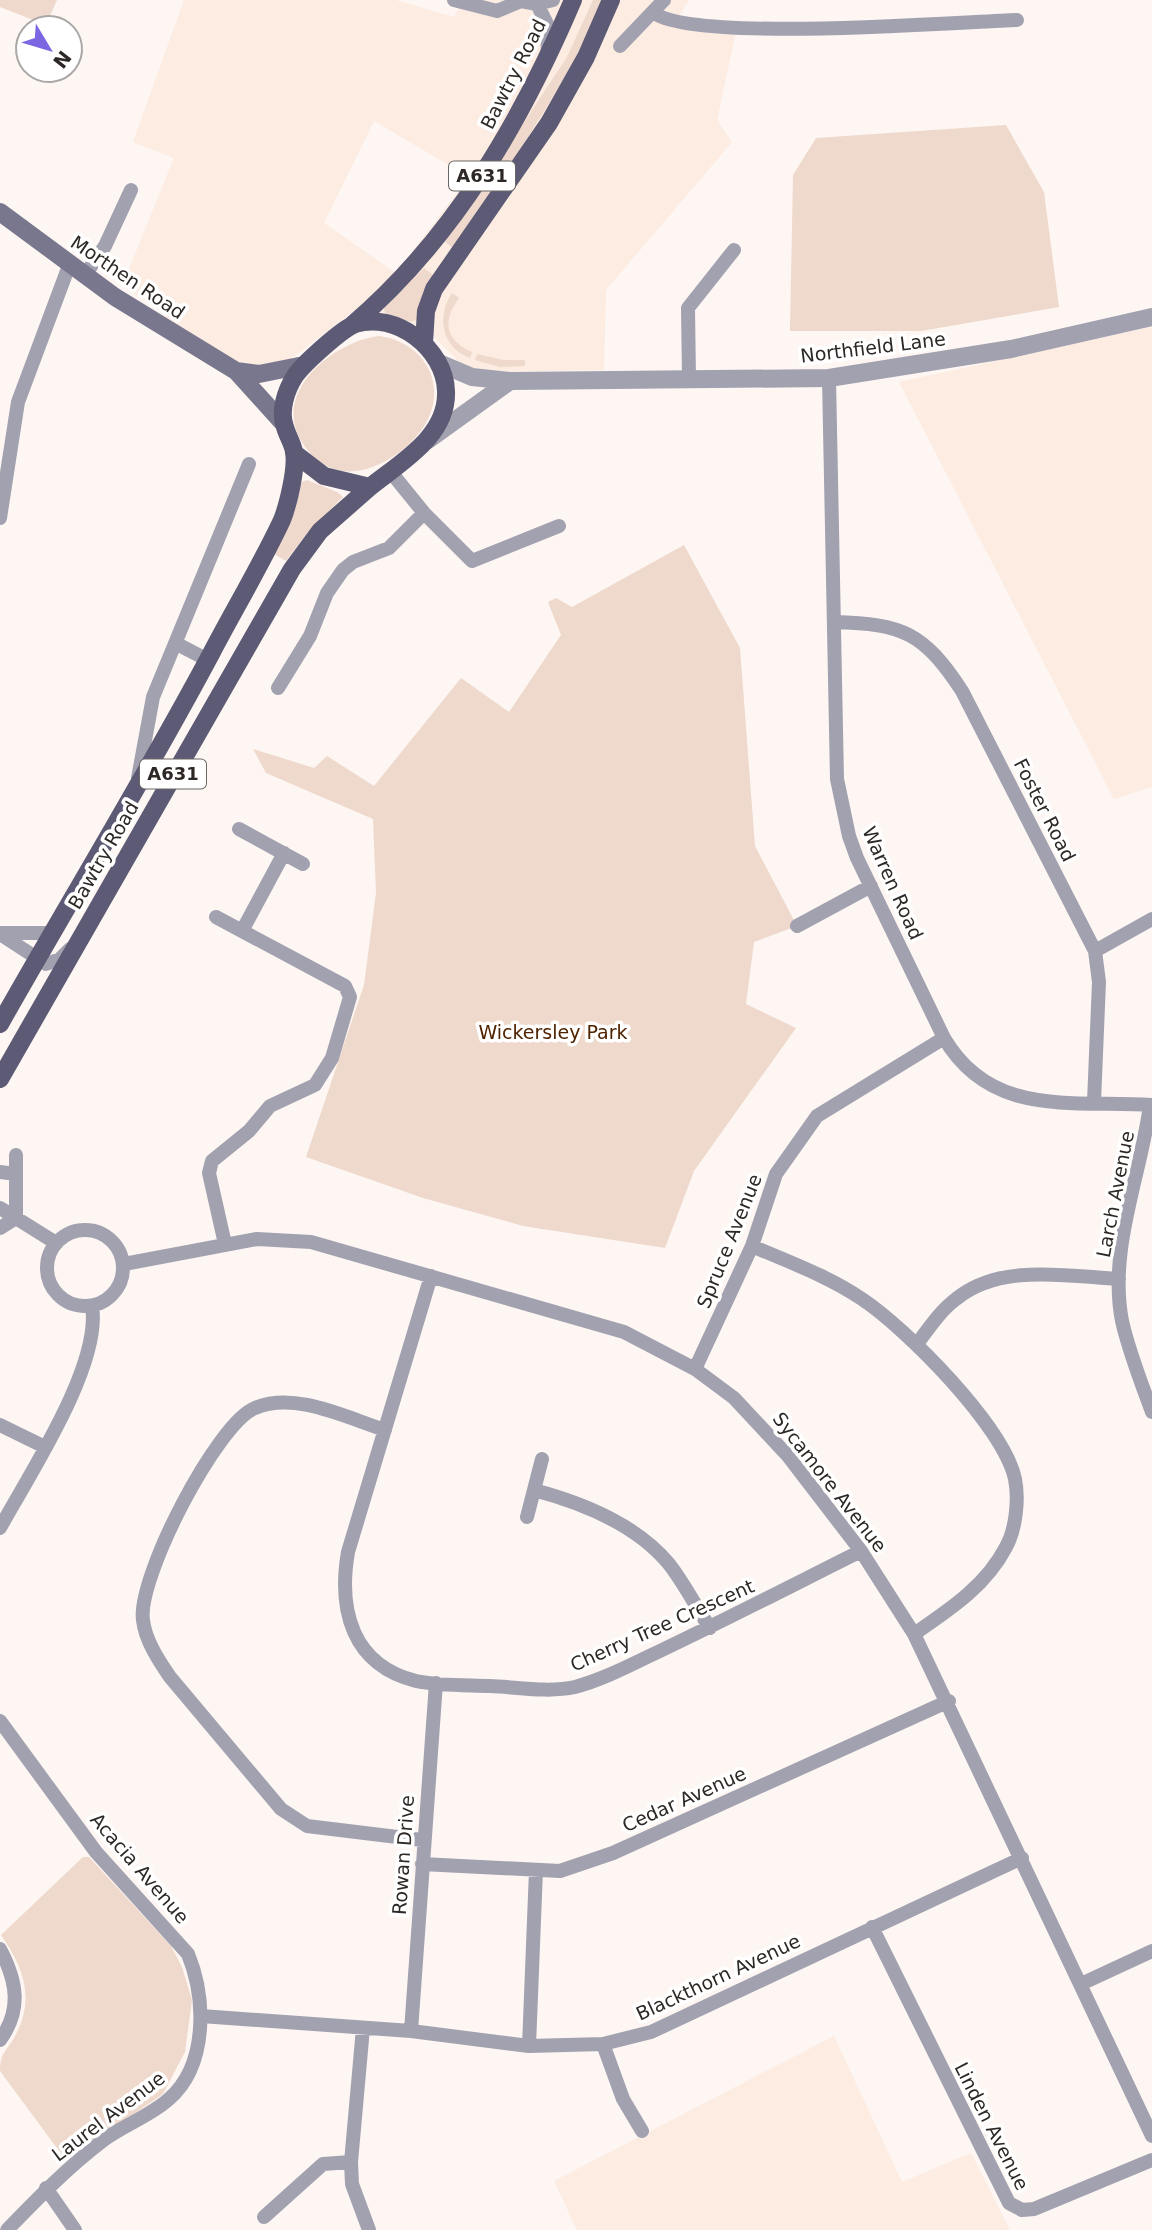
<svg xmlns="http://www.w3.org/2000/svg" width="1152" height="2230" viewBox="0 0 1152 2230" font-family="'DejaVu Sans',sans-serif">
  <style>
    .built { fill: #fcece2; fill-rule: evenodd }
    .green { fill: #eed9cc }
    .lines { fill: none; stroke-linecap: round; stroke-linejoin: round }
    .minor { stroke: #a2a1b0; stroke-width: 14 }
    .tertiary { stroke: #a2a1b0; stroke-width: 18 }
    .secondary { stroke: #79778d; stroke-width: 18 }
    .primary { stroke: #5c5a74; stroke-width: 18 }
    .labels { text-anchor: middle; stroke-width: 7; stroke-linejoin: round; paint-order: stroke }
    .shield { fill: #fff; stroke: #6c6866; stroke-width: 2 }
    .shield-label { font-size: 18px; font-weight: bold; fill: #2d2825 }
    .street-label { font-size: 19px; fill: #2d2825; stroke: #fff }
    .park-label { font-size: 19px; fill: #4f2301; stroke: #fff }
  </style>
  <rect width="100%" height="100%" fill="#fef6f2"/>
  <path class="built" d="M 184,0 L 396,0 L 454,17 L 462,2 L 458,0 L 689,0 L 676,21 L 737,27 L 717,120 L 732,142 L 606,290 L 604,370 L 482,372 L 461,364 L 435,338 L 411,322 L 385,313 L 355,310 L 292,358 L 267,367 L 240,365 L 163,321 L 167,315 L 122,286 L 174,158 L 133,142 ZM 374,121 L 469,177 L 396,273 L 324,223 Z
    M 1152,327 L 1152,787 L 1114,799 L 899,382 Z
    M 834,2036 L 902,2182 L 971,2153 L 1010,2230 L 577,2230 L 554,2181 Z"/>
  <path class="green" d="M 0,0 L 57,0 L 46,25 L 0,7 Z
    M 593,0 L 603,0 C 564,90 508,167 453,248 L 445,242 L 567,57 Z
    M 1006,125 L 1044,192 L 1059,307 L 921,331 L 790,331 L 793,175 L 816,138 Z
    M 424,268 L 433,275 L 423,292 L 418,319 L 411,322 L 385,313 L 384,308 Z
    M 452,293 L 459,298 C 442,321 445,340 472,352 L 470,358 C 442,348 436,317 452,293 Z
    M 379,336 C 419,341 446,377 429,417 C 415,449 364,484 329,467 C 315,461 306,450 299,437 C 275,388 336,341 379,336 Z
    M 477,354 L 503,360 L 525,360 L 525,366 L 500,367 L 475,360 Z
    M 307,480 L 337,492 L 343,497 L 308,532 L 286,561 L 274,554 L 295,510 L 299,483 Z
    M 684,545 L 740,648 L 755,846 L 797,926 L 754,942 L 746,1004 L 796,1028 L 694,1171 L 665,1248 L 523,1226 L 423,1198 L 306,1157 L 364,985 L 376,893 L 373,819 L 266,773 L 253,749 L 314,768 L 327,756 L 374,786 L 461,678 L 509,712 L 561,635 L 548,602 L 556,598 L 572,607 Z
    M 83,1857 L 89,1857 L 171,1946 L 182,1967 L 192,2000 L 185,2052 L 163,2094 L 71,2157 L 62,2155 L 0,2071 C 0,2050 9,2050 17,2032 C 35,1996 22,1965 1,1935 Z"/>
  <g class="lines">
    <path class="minor" d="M 454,0 L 497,11 L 521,1 L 537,4 L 553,0
      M 537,4 L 547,24 L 548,56
      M 653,12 C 689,43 956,22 1017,20
      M 620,46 L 664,0
      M 85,275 L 105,246 L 131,190
      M 829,378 L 837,779 L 849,836 L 857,858 L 944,1038 C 991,1118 1072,1100 1152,1105
      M 689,379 L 688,308 L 734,250
      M 390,471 L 424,513 L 472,561 L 559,526
      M 0,518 L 18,402 L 70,263
      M 834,622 C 903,624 923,632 962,691 L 1095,951 L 1099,982 L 1094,1102
      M 177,644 L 208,660
      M 278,688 L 310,636 L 327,593 L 343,570 L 353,562 L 389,548 L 424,513
      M 138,778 L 153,697 L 249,464
      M 239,829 L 303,864
      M 216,917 L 242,931
      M 797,926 L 871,886
      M 0,933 L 52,933
      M 0,934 L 46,964 L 60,959 L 70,949
      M 1095,951 L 1152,919
      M 1150,1105 C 1141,1175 1108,1249 1122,1321 C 1129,1352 1141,1382 1152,1412
      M 0,1172 L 16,1174 L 16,1155
      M 0,1208 L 56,1243
      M 0,1228 L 16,1218 L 16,1174
      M47 1268a38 38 0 1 1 76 0a38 38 0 1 1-76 0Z
      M 225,1244 L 209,1173 L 212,1161 L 249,1131 L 270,1106 L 315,1085 L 332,1058 L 350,997 L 345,986 L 242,931 L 284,853
      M 752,1246 C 789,1262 828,1276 862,1299 C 907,1329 1004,1427 1015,1479 C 1019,1499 1016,1529 1006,1547 C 986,1586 949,1610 914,1634
      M 124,1264 L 257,1239 L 311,1242 L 624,1332 L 695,1369 L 734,1398 L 788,1456 L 861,1551 L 914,1634 L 1152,2136
      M 431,1276 L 348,1552 C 338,1610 352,1665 416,1681 C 440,1686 466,1685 490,1686 C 517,1687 548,1693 575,1687 C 605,1679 634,1663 662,1650 C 729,1618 795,1584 861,1551
      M 917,1344 C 929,1328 940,1311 956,1299 C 1000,1263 1066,1276 1119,1279
      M 695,1369 L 752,1246 L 776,1174 L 817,1116 L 944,1038
      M 0,1425 L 45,1447
      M 385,1430 C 347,1418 295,1391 255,1408 C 217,1423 137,1578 143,1620 C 145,1640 159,1661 170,1677 L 281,1809 L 307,1826 L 422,1840
      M 534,1490 C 583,1503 636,1524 669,1564 C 684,1583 696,1607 710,1628
      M 527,1517 L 542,1459
      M 0,1528 C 29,1475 102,1365 92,1306
      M 0,1721 L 96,1852 L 188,1954 C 206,1998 208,2065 169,2099 C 149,2117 121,2126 101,2142 C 66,2169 37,2199 7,2230
      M 422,1864 L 560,1871 L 613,1853 L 949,1701
      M 872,1927 L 1009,2203 L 1022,2210 L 1034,2209 L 1152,2160
      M 0,1949 C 17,1981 22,2010 0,2040
      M 1081,1984 L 1152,1951
      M 201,2016 L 411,2031 L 529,2046 L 603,2044 L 651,2032 L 1022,1858
      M 363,2028 L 351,2162 L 352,2184 L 369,2230
      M 411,2031 L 436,1683
      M 603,2044 L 623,2099 L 642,2131
      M 529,2046 L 536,1870
      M 46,2188 L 75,2230
      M 264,2217 L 323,2164 L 351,2162"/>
    <path class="tertiary" d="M 439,363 L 472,377 L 510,381 L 829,378 L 1011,349 L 1152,317
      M 428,440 L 510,381"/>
    <path class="secondary" d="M 0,212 L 115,297 L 236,371 L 283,423
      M 236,371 L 259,374 L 304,365"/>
    <path class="primary" d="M 352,325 C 454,238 521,122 573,0
      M 424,343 L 426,311 L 434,289 L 549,123 L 586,57 L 611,0
      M 0,1024 C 70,900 145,778 212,652 C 235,608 261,565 282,520 C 288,505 297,468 294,452 C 293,444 287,435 285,427 C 279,411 286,390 295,376 C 303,364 342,329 355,324 C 396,311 445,349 446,391 C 448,436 401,462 370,487 L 324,476 L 294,453
      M 0,1079 L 292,569 L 320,531 L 370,487"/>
  </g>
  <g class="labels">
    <g class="shield">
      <rect x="449" y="161.5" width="66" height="29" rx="5"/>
      <rect x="140" y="759.5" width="66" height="29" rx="5"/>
    </g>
    <g class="shield-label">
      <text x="482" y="182">A631</text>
      <text x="173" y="780">A631</text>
    </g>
    <g class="street-label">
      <text transform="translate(513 74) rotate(-63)" y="7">Bawtry Road</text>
      <text transform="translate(128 277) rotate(34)" y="7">Morthen Road</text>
      <text transform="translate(873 347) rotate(-7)" y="7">Northfield Lane</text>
      <text transform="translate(1045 810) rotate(63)" y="7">Foster Road</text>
      <text transform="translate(103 855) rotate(-60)" y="7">Bawtry Road</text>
      <text transform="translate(893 883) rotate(66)" y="7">Warren Road</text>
      <text transform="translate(1115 1194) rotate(-79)" y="7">Larch Avenue</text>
      <text transform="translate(729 1241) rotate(-68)" y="7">Spruce Avenue</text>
      <text transform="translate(830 1482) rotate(52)" y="7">Sycamore Avenue</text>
      <text transform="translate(662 1625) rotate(-24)" y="7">Cherry Tree Crescent</text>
      <text transform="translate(684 1799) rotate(-24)" y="7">Cedar Avenue</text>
      <text transform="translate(403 1855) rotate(-86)" y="7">Rowan Drive</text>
      <text transform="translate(140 1868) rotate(49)" y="7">Acacia Avenue</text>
      <text transform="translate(718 1977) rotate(-25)" y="7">Blackthorn Avenue</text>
      <text transform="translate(108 2116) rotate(-37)" y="7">Laurel Avenue</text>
      <text transform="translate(992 2126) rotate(63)" y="7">Linden Avenue</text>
    </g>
    <g class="park-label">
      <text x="553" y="1039">Wickersley Park</text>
    </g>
  </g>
  <g transform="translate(49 49) rotate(128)"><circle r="33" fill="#ffffff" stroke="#aba9a8" stroke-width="2"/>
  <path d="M0-5L12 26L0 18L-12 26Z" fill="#7d66e2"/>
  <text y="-10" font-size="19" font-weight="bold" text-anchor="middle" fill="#2d2825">N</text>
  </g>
</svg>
